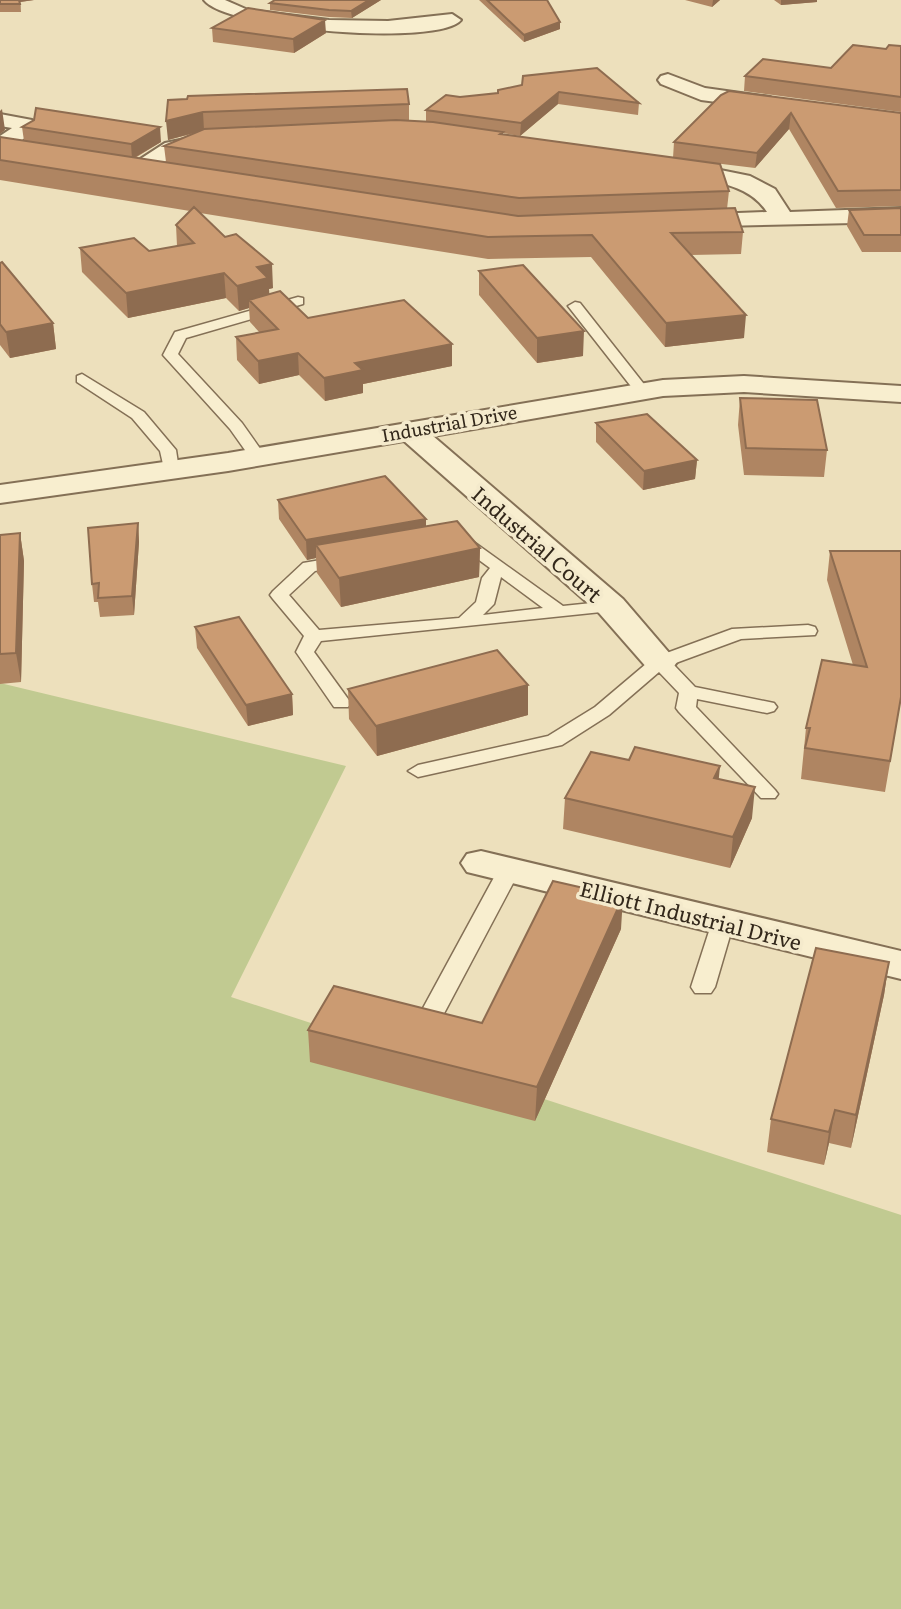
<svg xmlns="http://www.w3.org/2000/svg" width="901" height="1609" viewBox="0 0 901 1609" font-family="Literata,serif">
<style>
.green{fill:#c1ca91}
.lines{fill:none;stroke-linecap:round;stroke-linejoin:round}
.service-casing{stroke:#847056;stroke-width:3}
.minor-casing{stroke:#847056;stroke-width:4}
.service{fill:#f8eecf;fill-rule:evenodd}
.minor{fill:#f8eecf;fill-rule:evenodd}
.wall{fill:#af8562}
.shaded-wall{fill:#8e6c50}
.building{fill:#cb9b72;stroke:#8e6c50;stroke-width:2}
.labels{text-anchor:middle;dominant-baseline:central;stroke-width:7;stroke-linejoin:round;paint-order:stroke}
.far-street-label{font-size:18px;fill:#33281b;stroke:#f4eacc}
.street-label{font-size:21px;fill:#33281b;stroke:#f4eacc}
</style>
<rect width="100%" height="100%" fill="#ede0bc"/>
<!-- green -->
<path class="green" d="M0,683L346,766L231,997L901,1215V1609H0Z"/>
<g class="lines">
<!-- service casing -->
<g class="service-casing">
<path id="service" d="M298,297L303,298V304L186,338L178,354L242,423L266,457L258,462L252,460L230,429L163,355L175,332Z
M575,302L580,303L647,388V394H637L568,306Z
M82,374L144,412L176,450L179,470L177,473H165L160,451L132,418L77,382V376Z
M464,535L563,606L611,601L620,606L611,611L321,641L314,652L351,703L348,707H334L296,652L304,636L273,599L270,595L273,591L303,563L344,556L350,557L353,561L350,565L315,571L289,595L319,630L459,618L476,602L482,578L490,568L460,546L449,545L446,541L449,537ZM501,577L543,608L483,615L494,604Z
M808,625L815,627L817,631L815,635L741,639L673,664L695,687L774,703L777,707L774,711L767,713L697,699L696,707L775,790L778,794L775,798H761L679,712L676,708L679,693L659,672L609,715L562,745L418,777L408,771L418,765L548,736L595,707L653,658L732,629Z
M509,863L520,870L440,1021L436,1027H420L416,1021L498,870Z
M723,915L731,917L734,922L715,987L711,993H695L691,987L712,922L715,917Z"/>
</g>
<!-- minor casing -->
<g class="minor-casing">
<path id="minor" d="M204,0H225L248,10L329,20L388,21L452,14L461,20C439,47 227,30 204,0Z
M668,74L705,88L770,97L780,103L770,109L701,100L661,84L658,80L661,76Z
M0,114L32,120L36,129L8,151L0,153V136L12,128L0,126Z
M215,133L223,134L226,139L223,144L180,153L144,174H128L125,169L165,143Z
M671,160L750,176L775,189L790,212L901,208V222L678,227L674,222L678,217L686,215L767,212C746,179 699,181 663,172L660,167L663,162Z
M744,376L901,386V402L744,392L663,396L433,436L623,599L677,662L672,669L660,672L648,669L599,613L404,441L228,471L0,503V485L228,453L663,380Z
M481,851L901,951V979L467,872L461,863L467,854Z"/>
</g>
<!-- service -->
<use href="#service" class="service"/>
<!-- minor -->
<use href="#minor" class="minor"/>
</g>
<!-- wall -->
<path class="wall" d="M0,0H34L20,2L21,12H0Z
M381,0L352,18L329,17L270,10V3Z
M479,0H547L560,29L524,42Z
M685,0H720L712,7Z
M774,0H817V2L781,5Z
M212,28L326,33L294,53L213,42Z
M901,46V112L744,91L745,76L831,68L886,49Z
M522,85L639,103L638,115L558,104L520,136L503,133V135L729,191L727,209L743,232L741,254L691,255L744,338L665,347L591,257L488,259L200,213L273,288L269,289V294L308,318L452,366L363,384V393L325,401L299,375L259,384L237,360L236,337L260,333L250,322L249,308L239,311L226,298L128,318L82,272L80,248L149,251L177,246L176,225L190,211L0,180V137L24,141L22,127L161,142L135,158L166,162L164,146L195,133L168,140V100L409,104V121L426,122V110L460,97L498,93Z
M721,95L901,113V206L836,208L789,129L755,168L673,158L674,142Z
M901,208V252H862L847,226L849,210Z
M0,263L53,323L56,349L10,358L0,345Z
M479,271L583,356L537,363L479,295Z
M740,398L827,450L824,477L744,475L738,425Z
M596,423L697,460L695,479L643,490L596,442Z
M278,500L426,526L480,548L479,577L341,607L317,573L316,558L307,560L279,519Z
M138,523L139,542L134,615L100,617L98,602H94L92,584Z
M20,533L24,561L21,682L0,684V535Z
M830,551L901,699L885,792L801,779L806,728L853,665L827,580Z
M195,627L292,694L293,715L248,726L197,648Z
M528,685V715L377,756L349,719L348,689Z
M719,779L752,818L730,868L563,829L565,798Z
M621,929L535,1121L310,1062L308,1030L482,1023Z
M889,962L884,995L851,1148L829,1143L824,1165L767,1152L771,1119Z"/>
<!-- shaded-wall -->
<path class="shaded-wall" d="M19,0H34L20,2L21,12Z
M369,0H381L352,18L351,11Z
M713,0H720L712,7Z
M781,0H817V2L781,5Z
M325,20L326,33L294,53L293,39Z
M560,22V29L524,42V35Z
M559,92L558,104L520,136L521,123Z
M2,109L5,130L0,134V111Z
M203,112L204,130L168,140L166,121Z
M791,113L789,129L755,168L757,153Z
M160,127L161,142L132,159L131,144Z
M272,264L273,288L269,289L270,302L249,300V308L239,311L237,286L257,267Z
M224,273L226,298L128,318L126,293Z
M746,315L744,338L665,347L666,323Z
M53,323L56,349L10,358L6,332Z
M584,331L583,356L537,363V338Z
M452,344V366L363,384V393L325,401L324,378L355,363Z
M298,353L299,375L259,384L258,361Z
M697,460L695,479L643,490L644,471Z
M426,519V539L316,545V558L307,560L306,540Z
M138,523L139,542L134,615L132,596Z
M20,533L24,561L21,682L16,653Z
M480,548L479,577L341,607L339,578Z
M528,685V715L377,756L376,726Z
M292,694L293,715L248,726L246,705Z
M720,766L717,797L714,778Z
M755,787L752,818L730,868L733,837Z
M623,897L621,929L535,1121L537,1087Z
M889,962L884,995L851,1148L856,1115Z
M835,1110L829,1143L824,1165L829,1132Z"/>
<!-- building -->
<path class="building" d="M0,0H19L20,4H0Z
M275,0H369L351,11L329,10L270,3Z
M487,0H547L560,22L524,35Z
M248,8L325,20L293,39L212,28Z
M853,45L886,49L889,45L901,46V97L745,76L763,59L831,68Z
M597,68L639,103L559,92L521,123L426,110L446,95L460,97L498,93V90L522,85L523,76Z
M407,89L409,104L203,112L166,121L168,100L187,99L188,96Z
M729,91L901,113V190L838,191L791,113L757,153L674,142L721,95Z
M36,108L160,127L131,144L22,127L34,120Z
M396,120L433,122L503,132L500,134L720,164L729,191L519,198L164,146L204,129Z
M0,137L518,216L735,208L743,232L671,233L746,315L666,323L592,235L488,237L0,160Z
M194,207L225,237L236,234L272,264L257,267L268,278L237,286L224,273L126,293L80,248L134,238L149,251L194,243L176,225Z
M901,208V235H864L849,210Z
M2,262L53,323L6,332L0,324V263Z
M523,265L584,331L537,338L479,271Z
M280,291L308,318L404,300L452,344L355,363L363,370L324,378L298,353L258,361L236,337L278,329L249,300Z
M740,398L817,400L827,450L746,448Z
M647,414L697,460L644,471L596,423Z
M385,476L426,519L306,540L278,500Z
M457,521L480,548L339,578L316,545Z
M138,523L132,596L98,598L99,583L92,584L88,528Z
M20,533L16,653L0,654V535Z
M830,551H901V697L890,761L805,748L810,728H806L822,660L867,667Z
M239,617L292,694L246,705L195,627Z
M497,650L528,685L376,726L348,689Z
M635,747L720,766L714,778L755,787L733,837L565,798L591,752L629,760Z
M553,881L623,897L537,1087L308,1030L334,986L482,1023Z
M816,948L889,962L856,1115L835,1110L829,1132L771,1119Z"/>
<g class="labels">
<!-- far-street labels -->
<g class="far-street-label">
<text transform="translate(449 423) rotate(-10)">Industrial Drive</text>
</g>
<!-- street labels -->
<g class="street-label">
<text transform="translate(538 543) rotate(41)">Industrial Court</text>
<text transform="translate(691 914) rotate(14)">Elliott Industrial Drive</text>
</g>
</g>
</svg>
